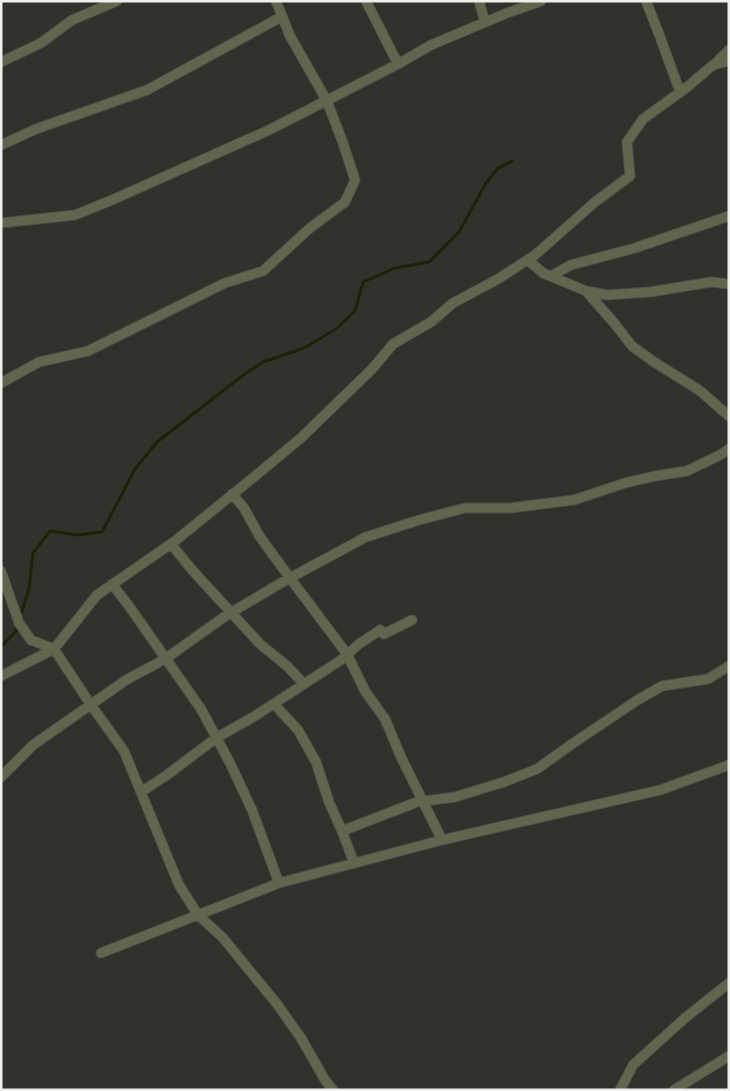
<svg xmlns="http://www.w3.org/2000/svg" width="730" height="1091" viewBox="0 0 730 1091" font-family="Mulish,sans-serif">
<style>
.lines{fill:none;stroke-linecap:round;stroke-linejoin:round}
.stream{stroke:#1e2105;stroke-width:3}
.minor-casing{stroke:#4e4f4a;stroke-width:11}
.minor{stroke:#61654e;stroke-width:9}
</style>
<rect width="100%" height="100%" fill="#30312b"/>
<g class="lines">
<!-- stream -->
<path class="stream" d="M20,618L29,589L33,553L50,531L77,535L102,532L135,469L157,442L246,373L263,362L304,348L336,329L355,311L363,282L395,268L429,262L459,232L486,183L497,169L512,161
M1,647L16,631L18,624"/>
<!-- minor casing -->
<g class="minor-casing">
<path id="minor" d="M366,1L398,64
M479,1L485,22
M646,1L659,34L680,92
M1,62L41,43L72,20L117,1
M715,64L729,50
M1,145L36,129L147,90L281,17
M1,223L75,215L112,200L269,130L398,64L431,45L507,13L541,1
M528,260L543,273L586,291L607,295L650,292L711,282L729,284
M551,276L571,265L635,248L729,216
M586,291L615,324L632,346L654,362L699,390L729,416
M1,383L39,362L88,351L225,283L263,271L310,228L345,202L355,180L343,143L327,101L290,36L276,1
M232,494L244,508L260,537L290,578L347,654L365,691L385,719L401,757L442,840
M171,544L193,571L260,644L287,666L304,684
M1,571L19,623L31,640L54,649L91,705L124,751L179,885L198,915L223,938L277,1004L301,1038L325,1080L333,1090
M112,584L129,606L201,709L230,763L252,810L279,883
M1,676L54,649L97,595L175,541L260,472L301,438L372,369L393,344L431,322L453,303L498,279L535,255L595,202L630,176L627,142L643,119L686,88L713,65L729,61
M274,704L298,730L316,762L329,802L342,831L354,863
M1,777L33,745L126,680L165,659L227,615L286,580L366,537L419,520L465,508H510L574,500L625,483L655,476L687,471L720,455L729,449
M141,792L167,775L216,738L255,716L341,660L359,644L380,630L384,634L412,620
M342,831L417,802L455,797L504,782L537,769L572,744L636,701L662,686L708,679L729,666
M101,953L279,883L442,840L660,790L729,765
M620,1090L633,1065L685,1018L729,983
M674,1090L729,1056"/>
</g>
<!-- minor -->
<use href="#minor" class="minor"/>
</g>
<!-- border -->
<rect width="730" height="1091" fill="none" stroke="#eeeeea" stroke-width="5"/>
</svg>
